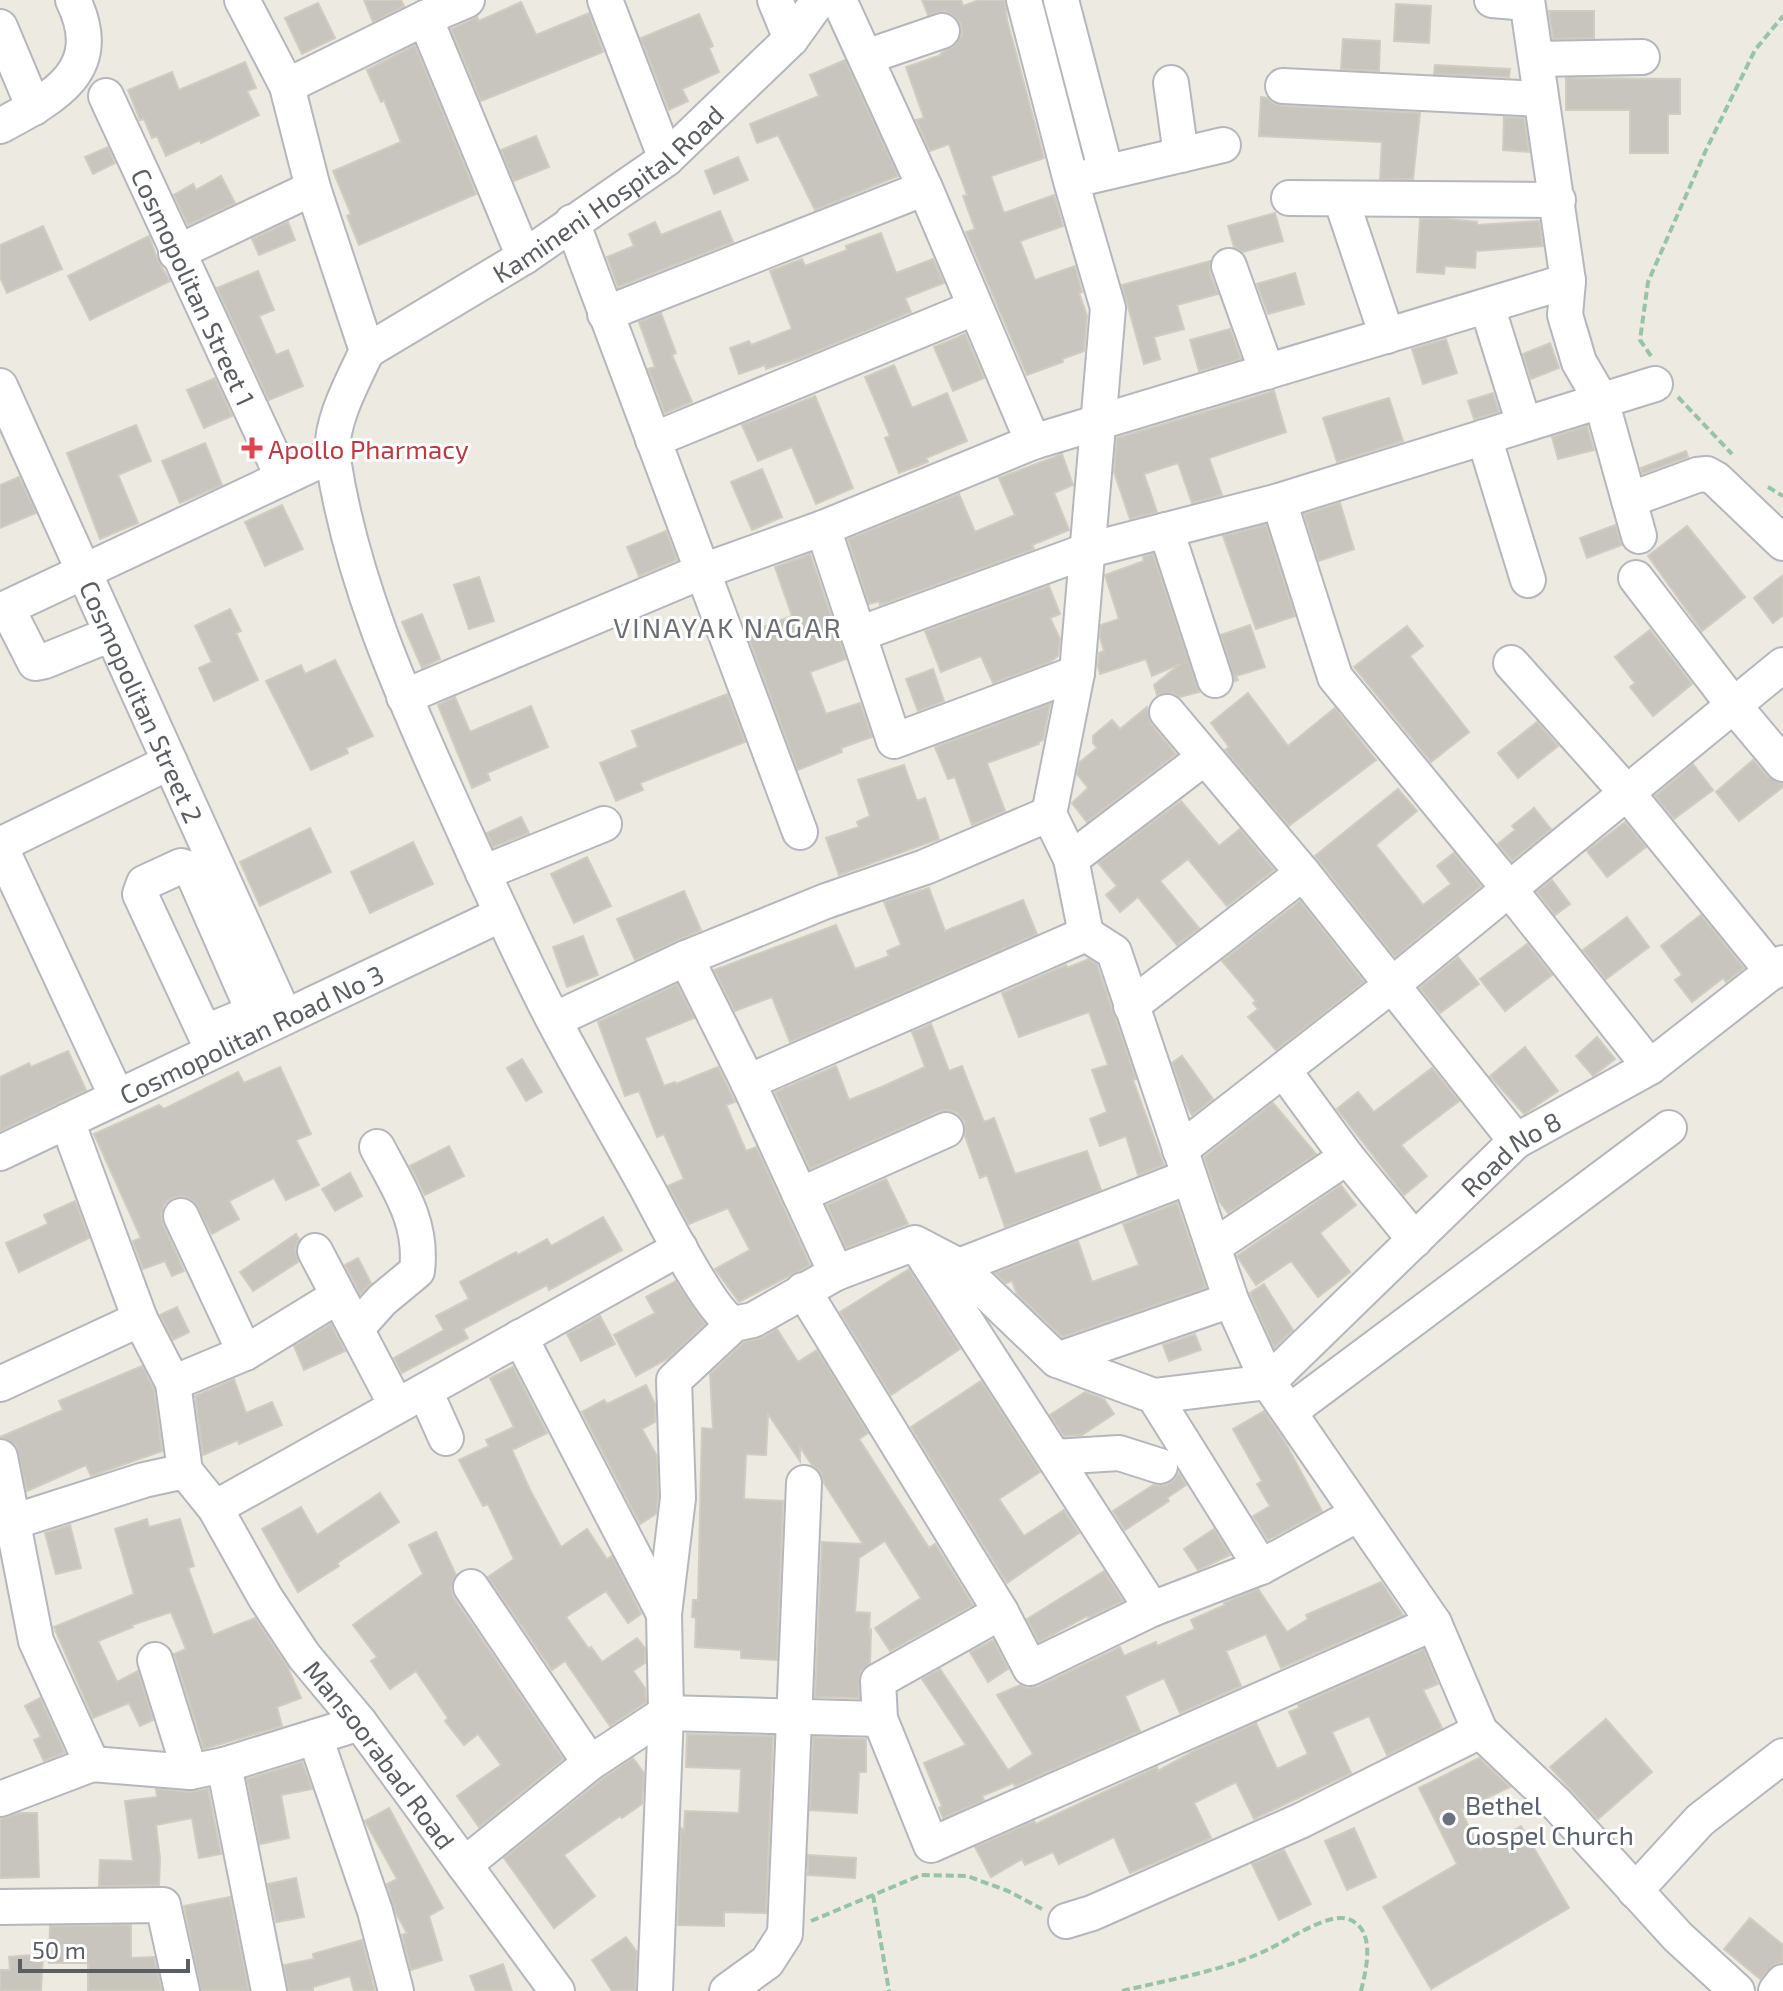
<svg xmlns="http://www.w3.org/2000/svg" width="1783" height="1991" viewBox="0 0 1783 1991" font-family="'Exo 2',sans-serif">
<style>
.building{fill:#c8c4be;stroke:#d1ccc0;stroke-width:2}
.lines{fill:none;stroke-linecap:round;stroke-linejoin:round}
.minor-casing{stroke:#b4b7bc;stroke-width:38}
.path{stroke:#97c4a5;stroke-width:4;stroke-dasharray:8 4;stroke-linecap:butt}
.minor{stroke:#fff;stroke-width:34}
.health-dot{fill:#e0444e;stroke:#fff;stroke-width:3}
.worship-dot{fill:#6b7280;stroke:#fff;stroke-width:3}
.labels{text-anchor:middle;dominant-baseline:central;stroke-width:6;stroke-linejoin:round;paint-order:stroke}
.street-label{font-size:26px;fill:#5a5d62;stroke:#fff}
.health-label{font-size:26px;fill:#be3a42;stroke:#fff;text-anchor:start}
.worship-label{font-size:26px;fill:#5b616d;stroke:#fff;text-anchor:start}
.neighbourhood-label{font-size:28px;letter-spacing:2px;fill:#6b6f74;stroke:#fff}
</style>
<rect width="100%" height="100%" fill="#eceae1"/>
<!-- building -->
<path class="building" d="M364,0H401L404,6L373,22Z
M922,0H961L963,6L979,0H1005L1007,20L1044,158L991,176L1004,213L1054,195L1063,226L1020,241L1035,280L1075,266L1082,292L1079,293L1087,316L1084,351L1062,359L1063,362L1027,375L966,232L975,229L963,196L967,195L949,144L930,151L916,120L924,118L906,67L941,55V53L956,45L962,34L961,24L954,16L945,11L928,15Z
M521,2L536,35L589,13L603,52L481,101L451,29L477,17L479,21Z
M318,3L335,38L302,54L285,18Z
M1396,4L1431,6L1429,43L1394,41Z
M1549,11H1594V38L1553,39Z
M699,14L713,46L709,48L719,72L682,89L688,101L669,110L641,38Z
M1343,39L1380,41L1379,71L1341,69Z
M415,45L476,194L359,245L347,216L351,214L333,171L401,142L384,100L381,102L367,70Z
M845,60L898,176L815,210L778,135L757,143L750,124L819,96L810,75Z
M245,62L256,88L247,91L259,115L201,143L200,140L166,156L157,136L152,138L144,119L140,120L128,90L172,72L179,90Z
M1435,65L1510,69L1509,77L1434,74Z
M1566,78L1680,79V114H1668V153H1630V110H1566Z
M1261,97L1267,98L1273,103L1282,106L1420,113L1413,179H1380L1382,142L1259,136Z
M1504,117L1524,118L1529,152L1503,150Z
M536,136L549,167L514,181L501,150Z
M108,147L115,163L93,174L85,157Z
M738,157L748,180L714,194L705,171Z
M221,176L235,203L188,225L174,195L193,184L196,190Z
M720,211L733,242L618,287L607,257L634,246L629,234L655,222L661,235Z
M1275,213L1283,241L1243,252L1234,247L1228,226Z
M1420,219H1447L1477,222V225L1539,221L1543,246L1476,251L1475,268L1445,266L1444,274L1417,272Z
M288,222L295,240L259,255L252,239Z
M43,226L62,269L7,293L0,277V245Z
M881,233L896,273L933,259L944,283L905,298L911,312L802,357L766,369L765,365L739,374L730,348L749,341L751,345L792,329L770,271L802,259L805,266L847,250L846,246Z
M149,236L158,261L170,281L90,320L68,276Z
M1210,261V273L1218,294L1177,305L1184,329L1154,337L1160,359L1144,364L1122,285Z
M258,271L274,310L259,316L276,355L288,350L303,386L269,400L217,288Z
M1295,273L1304,304L1268,314L1257,284Z
M661,313L676,353L672,355L692,402L665,413L648,369L655,367L639,322Z
M1230,329L1241,359L1199,371L1190,340Z
M965,334L984,378L953,391L934,347Z
M1446,339L1457,373L1423,384L1412,349Z
M1550,343L1559,368L1531,379L1523,354Z
M894,365L912,408L947,393L967,441L926,458L928,462L899,473L885,438L890,436L865,377Z
M215,378L232,416L204,428L187,390Z
M1274,391L1286,432L1209,458L1222,495L1192,503L1178,463L1144,474L1157,512L1130,519L1114,472L1117,438Z
M1493,393L1499,412L1474,419L1468,401Z
M815,396L853,488L816,504L792,447L758,461L742,425Z
M1389,398L1403,441L1337,462L1323,418Z
M136,425L151,461L118,475L138,523L100,539L67,453Z
M1587,426L1594,450L1558,459L1552,437Z
M205,443L222,485L180,503L162,461Z
M1686,451L1688,457L1642,474L1641,468Z
M1062,454L1073,485L1054,493L1069,530L1032,545L1034,549L880,605L879,601L869,604L848,539L959,494L975,532L1015,515L999,478Z
M762,469L782,517L752,530L731,482Z
M19,477L36,513L0,528V485Z
M1340,503L1354,549L1319,561L1304,514Z
M282,505L303,549L265,566L245,522Z
M1266,525L1295,616L1256,629L1223,536Z
M1615,525L1622,545L1587,558L1580,538Z
M1687,526L1745,597L1702,631L1648,556Z
M666,531L677,560L639,576L627,547Z
M810,554L846,659L810,672L826,714L860,703L872,737L841,748L842,752L798,770L747,633L792,616L775,567Z
M1153,554L1199,692L1180,697L1173,693L1157,695L1154,685L1180,664L1152,676L1146,659L1100,674L1098,666L1099,653L1104,651L1100,637L1101,625L1119,619L1105,575L1144,561L1143,557Z
M1783,575V615L1773,623L1754,598Z
M479,577L494,621L469,629L454,585Z
M1049,586L1060,614L1050,618L1060,639L1058,656L1050,662L993,683L981,656L941,672L925,631Z
M230,609L241,631L236,633L258,680L214,701L199,668L212,662L195,626Z
M422,614L440,659L422,668L402,622Z
M1250,625L1265,667L1236,676L1238,680L1235,681L1221,635Z
M1407,626L1423,646L1410,656L1469,732L1431,762L1354,667Z
M1650,630L1692,684L1653,716L1630,687L1635,683L1615,657Z
M335,660L373,736L346,748L348,753L311,770L266,681L301,665L305,674Z
M933,669L944,701L918,711L906,679Z
M1248,693L1288,746L1335,708L1376,760L1289,826L1225,750L1229,747L1211,723Z
M727,694L745,742L640,783L643,790L616,801L600,763L638,747L632,731Z
M455,697L470,732L531,706L548,747L487,773L490,780L472,788L438,705Z
M1050,704L1043,740L1038,742L1039,744L987,763L1005,811L972,825L955,777L948,779L935,747Z
M1147,707L1151,724L1176,754L1087,822L1072,803L1088,788L1077,774L1080,762L1097,748L1093,743V736L1112,720L1120,729Z
M1537,722L1558,746L1518,778L1498,753Z
M1753,760L1768,777L1783,784V787L1739,821L1716,792Z
M1693,764L1713,790L1674,819L1655,796Z
M904,765L917,801L925,798L939,839L839,875L826,838L859,827L857,822L870,816L858,780Z
M1398,789L1417,811L1376,845L1423,905L1451,884L1437,866L1454,853L1481,886L1395,957L1315,856Z
M1181,801L1219,846L1240,829L1274,870L1227,906L1188,859L1160,881L1199,928L1177,945L1138,897L1120,912L1106,895L1117,886L1098,863Z
M1534,808L1551,829L1512,861L1498,844L1515,830L1512,826Z
M521,817L529,833L493,847L487,833Z
M1625,822L1646,847L1607,877L1587,851Z
M310,828L331,872L260,906L240,862Z
M413,842L433,884L370,913L351,872Z
M587,857L611,906L574,923L551,874Z
M1552,880L1570,904L1555,915L1537,892Z
M929,888L945,931L1023,900L1037,934L790,1042L772,997L735,1011L714,970L836,925L855,969L889,956L887,951L901,945L884,902Z
M684,891L701,930L635,960L617,919Z
M1300,901L1364,982L1276,1050L1248,1017L1258,1009L1253,1003L1256,1001L1222,961Z
M1701,915L1744,968L1726,982L1723,978L1692,1002L1675,980L1682,975L1661,946Z
M1627,917L1649,947L1606,979L1583,950Z
M583,936L598,975L567,987L553,947Z
M1527,944L1552,975L1505,1011L1480,979Z
M1458,957L1479,984L1440,1013L1420,988Z
M1089,959L1097,965L1136,1079L1133,1080L1164,1165L1138,1175L1126,1136L1100,1146L1090,1119L1107,1112L1092,1070L1108,1065L1089,1012L1019,1037L1002,993L1066,965L1067,968Z
M677,984L694,1018L645,1038L664,1086L675,1082L676,1084L718,1067L735,1102L726,1105L746,1151L756,1147L810,1265L739,1302L715,1269L750,1250L728,1208L689,1224L668,1186L684,1179L664,1134L657,1137L639,1091L625,1096L598,1022Z
M931,1024L949,1071L962,1066L984,1122L994,1118L1015,1174L1087,1151L1101,1190L1005,1227L987,1175L980,1178L965,1136L964,1121L957,1113L947,1110L938,1112L810,1169L775,1092L836,1066L849,1100L884,1086L925,1067L912,1032Z
M1597,1037L1615,1059L1593,1076L1576,1056Z
M1525,1047L1558,1091L1524,1114L1490,1076Z
M68,1051L86,1090L0,1131V1077L29,1063L31,1067Z
M1182,1056L1213,1099L1192,1115L1188,1108L1172,1063Z
M522,1059L542,1092L526,1101L507,1068Z
M280,1067L311,1134L296,1140L319,1185L286,1200L274,1178L229,1201L239,1219L212,1234L193,1200L182,1196L172,1198L164,1205L161,1215L163,1224L184,1271L172,1276L165,1261L143,1269L133,1241L141,1238L94,1134L159,1105L164,1109L238,1072L244,1083Z
M1432,1068L1459,1101L1401,1145L1427,1176L1404,1195L1337,1109L1358,1092L1374,1112Z
M1273,1103L1316,1154L1228,1213L1219,1201L1204,1157Z
M449,1146L464,1176L425,1195L410,1166Z
M350,1173L362,1196L335,1211L322,1189Z
M886,1179L908,1224L846,1248L827,1205Z
M1341,1185L1356,1205L1320,1233L1350,1272L1318,1297L1291,1261L1256,1285L1237,1256Z
M75,1201L89,1238L19,1272L6,1243L48,1224L44,1215Z
M1177,1203L1206,1288L1062,1337L1017,1294L1012,1281L1006,1283L995,1273L1078,1241L1092,1282L1139,1265L1123,1224Z
M603,1217L622,1250L549,1290L547,1285L463,1329L468,1338L402,1373L394,1358L444,1330L436,1316L469,1299L460,1282L516,1252L518,1255L547,1239L551,1246Z
M296,1234L299,1239L295,1249L298,1262L253,1291L240,1272Z
M358,1258L371,1283L360,1294L345,1265Z
M909,1269L960,1349L891,1395L840,1312Z
M676,1281L705,1324L669,1358L636,1376L614,1335L655,1313L646,1297Z
M1264,1284L1293,1330L1274,1348L1250,1293Z
M177,1307L189,1332L173,1340L160,1315Z
M600,1316L615,1344L581,1361L567,1334Z
M331,1324L345,1351L304,1370L294,1346Z
M777,1329L798,1362L817,1350L868,1433L859,1439L929,1548L935,1544L973,1605L890,1651L875,1628L921,1598L885,1541L859,1558L855,1612L870,1613L869,1632L871,1630L870,1663L860,1672L859,1698L815,1697L822,1542L863,1544L824,1483L821,1473L812,1465L800,1447V1461L768,1414L766,1455L746,1454L744,1499L783,1501L777,1660L741,1658V1650L695,1647L696,1618L692,1617L693,1600H698L702,1428L713,1429L710,1374L744,1342L762,1338Z
M1195,1334L1201,1350L1169,1361L1163,1345Z
M142,1366L154,1389L162,1451L91,1476L86,1465L27,1491L16,1445L0,1437L63,1410L59,1401Z
M513,1367L547,1433L512,1450L530,1490L561,1547L587,1529L607,1559L612,1556L641,1614L628,1623L606,1591L566,1617L589,1649L591,1647L602,1662L637,1638L645,1648V1663L633,1671L645,1688L646,1702L610,1726L565,1661L552,1670L488,1577L514,1559L488,1504L483,1506L459,1460L489,1446L486,1440L514,1427L490,1378Z
M234,1379L246,1413L272,1402L282,1425L239,1444L238,1440L203,1455L195,1396Z
M981,1381L1040,1472L999,1499L1024,1536L1064,1510L1079,1533L1007,1583L911,1427Z
M646,1385L655,1404V1422L642,1429L657,1456L658,1497L656,1514L640,1524L582,1412L604,1400L607,1404Z
M1085,1392L1104,1399L1114,1414L1082,1435L1064,1436L1050,1415Z
M1264,1411L1286,1444L1322,1511L1268,1540L1253,1516L1270,1506L1257,1484L1262,1481L1233,1429Z
M1179,1473L1186,1485L1167,1498L1169,1501L1125,1530L1113,1511L1153,1485L1164,1486L1173,1481Z
M380,1493L399,1522L337,1563L339,1566L298,1592L262,1529L301,1507L317,1535Z
M147,1519L149,1527L180,1519L194,1566L188,1568L213,1635L255,1618L288,1668L301,1698L277,1707L282,1726L204,1749L174,1654L186,1649L171,1612L132,1625L133,1627L98,1641L117,1682L138,1671L153,1720L140,1726L129,1703L93,1718L54,1627L134,1594L115,1529Z
M70,1525L81,1568L56,1574L45,1533Z
M1214,1529L1230,1555L1198,1570L1184,1549Z
M436,1532L456,1575L451,1588L454,1598L563,1759L479,1827L457,1796L501,1765L478,1734L464,1745L445,1721L448,1718L416,1671L390,1689L371,1661L377,1657L353,1625L423,1574L409,1545Z
M1104,1571L1123,1601L1088,1618L1087,1616L1039,1642L1027,1619Z
M1381,1582L1403,1615L1281,1668L1266,1634L1226,1651L1241,1686L1180,1713L1164,1678L1125,1696L1140,1731L1015,1786L1013,1783L982,1796L984,1800L943,1818L939,1808L942,1806L924,1763L966,1745L922,1679L940,1669L1008,1770L1033,1754L997,1695L1020,1685L1029,1688L1039,1686L1120,1647L1124,1656L1156,1642L1157,1646L1195,1629L1191,1620L1225,1605L1224,1603L1258,1589L1287,1632L1308,1619L1306,1615Z
M993,1640L1008,1669L988,1682L970,1652Z
M1424,1649L1438,1684L1423,1690L1442,1728L1387,1755L1369,1716L1332,1732L1351,1773L1254,1819L1236,1782L1194,1803L1211,1838L1164,1859L1130,1873L1114,1837L1059,1864L1053,1852L1025,1865L1022,1859L991,1877L975,1847L1034,1821L1036,1824L1157,1767L1158,1771L1196,1750L1256,1723L1277,1769L1308,1754L1289,1712L1299,1708L1298,1705Z
M40,1698L65,1753L44,1761L34,1740L41,1737L25,1706Z
M1606,1719L1652,1772L1598,1819L1550,1767Z
M687,1734L773,1736L766,1913L724,1912V1926L678,1925L681,1828L684,1831L685,1811L739,1813L741,1769L686,1767Z
M813,1737L866,1739V1772H859L857,1813L810,1810Z
M633,1758L644,1773L642,1804L622,1818L620,1816L564,1855L595,1896L554,1928L504,1858L602,1779Z
M1479,1758L1510,1787L1461,1810L1480,1850L1521,1826L1569,1908L1431,1989L1383,1907L1457,1864L1419,1788Z
M302,1762L312,1789L281,1795L289,1838L260,1844L247,1779Z
M156,1789L189,1792L208,1789L221,1854L199,1858L192,1818L156,1825L160,1858L159,1885L99,1886L100,1860L133,1861L125,1801L157,1797Z
M389,1808L443,1908L429,1916L442,1960L411,1970L402,1935L407,1933L396,1913L387,1884L397,1879L365,1821Z
M19,1813H37L39,1877L0,1878V1819Z
M1354,1828L1376,1877L1347,1890L1325,1841Z
M1284,1850L1311,1904L1279,1920L1252,1864Z
M808,1855L856,1858L855,1878L808,1875Z
M296,1878L304,1917L276,1922L268,1884Z
M230,1897L249,1991H201L184,1906Z
M1750,1918L1783,1945V1962L1775,1964L1760,1979L1724,1949Z
M131,1925V1958L154,1957L162,1991H88V1963H49L50,1926Z
M626,1937L637,1952L635,1991H612L592,1960Z
M362,1940L375,1991H354L350,1976L313,1987V1991H288L284,1965L314,1959L313,1954Z
M43,1954L41,1991H0V1970H10L9,1957Z
M503,1964L512,1991H476L470,1976Z"/>
<g class="lines">
<!-- minor casing -->
<g class="minor-casing">
<g id="minor">
<path d="M242,0L287,86L313,188L367,351C353,381 328,425 333,459C351,577 399,687 448,795C482,870 515,946 553,1019C583,1076 616,1132 647,1188C662,1216 711,1313 734,1324"/>
<path d="M605,0L666,159"/>
<path d="M775,0L791,39"/>
<path d="M839,0L925,188L1033,442"/>
<path d="M1024,0L1071,181L1108,308L1077,673L1049,814L1071,859L1086,934L1114,952L1231,1300L1268,1382L1434,1623L1480,1731L1555,1802L1678,1937L1737,1991"/>
<path d="M1061,0L1106,172"/>
<path d="M1492,0L1527,3"/>
<path d="M1527,0L1568,281L1565,315L1579,362L1601,400L1639,536"/>
<path d="M425,18L524,257"/>
<path d="M0,27L34,108"/>
<path d="M866,57L942,31"/>
<path d="M1537,59L1642,57"/>
<path d="M1171,83L1181,155"/>
<path d="M287,86L425,18L467,0"/>
<path d="M1283,86L1540,99"/>
<path id="s1" d="M106,96L283,478"/>
<path d="M0,126C55,97 107,70 73,0"/>
<path d="M1087,177L1223,145"/>
<path d="M1289,198L1558,200"/>
<path d="M1341,199L1387,336"/>
<path d="M572,222L800,832"/>
<path d="M176,253L313,188"/>
<path d="M1229,266L1267,372"/>
<path d="M1487,306L1524,424"/>
<path d="M605,314L925,188"/>
<path id="s2" d="M367,351L524,257L666,159L791,39L819,0"/>
<path id="s3" d="M0,386L285,1017"/>
<path d="M1484,437L1528,580"/>
<path d="M653,440L974,308"/>
<path d="M1629,500L1697,475L1707,474L1716,479L1783,543"/>
<path d="M1279,501L1335,677L1510,890L1650,1067"/>
<path d="M823,528L894,741L1077,673"/>
<path d="M1166,530L1215,680"/>
<path d="M1636,578L1735,707L1783,764"/>
<path d="M7,608L35,663L45,661L111,634"/>
<path d="M0,611L332,455"/>
<path d="M859,634L1089,550L1279,501L1655,384"/>
<path d="M1511,663L1628,794L1773,972"/>
<path d="M404,697L703,571L823,528L1033,442L1568,281"/>
<path d="M1167,712L1303,873L1516,1141"/>
<path d="M0,845L170,762"/>
<path d="M0,846L117,1097"/>
<path d="M1071,859L1204,758"/>
<path d="M483,873L604,824"/>
<path d="M686,958L748,1082L836,1273"/>
<path d="M1131,1006L1303,873"/>
<path d="M554,1020L686,958L826,901L925,867L1049,814"/>
<path d="M213,1051L140,894L144,883L181,866L191,869L251,1006L247,1015L213,1029"/>
<path d="M748,1082L1086,934"/>
<path d="M67,1121L140,1319L173,1383L185,1471"/>
<path d="M1180,1150L1393,984L1783,665"/>
<path id="s4" d="M0,1153L502,914"/>
<path d="M1347,1157L1415,1240"/>
<path d="M800,1195L946,1130"/>
<path d="M181,1216L245,1353"/>
<path d="M918,1247L1152,1609"/>
<path d="M1213,1247L1347,1157L1284,1071"/>
<path d="M315,1251L396,1405"/>
<path d="M959,1266L1188,1177"/>
<path d="M803,1290L1001,1612L1030,1668L1152,1609L1261,1567L1358,1514"/>
<path d="M356,1329L382,1300L417,1271C423,1222 399,1189 377,1147"/>
<path d="M520,1337L664,1614"/>
<path d="M1057,1360L1231,1300"/>
<path id="s5" d="M1268,1382L1516,1141L1650,1067L1783,963"/>
<path d="M173,1383L245,1353L338,1296"/>
<path d="M0,1384L140,1319"/>
<path d="M425,1391L446,1438"/>
<path d="M1154,1396L1261,1567"/>
<path d="M1289,1412L1669,1128"/>
<path d="M0,1457L36,1641L92,1764"/>
<path d="M1054,1457L1119,1453L1160,1466"/>
<path d="M215,1508L680,1248"/>
<path id="s6" d="M0,1526L144,1480L185,1471L215,1508L265,1597L304,1656L360,1723L557,1991"/>
<path d="M471,1587L590,1763"/>
<path d="M1001,1612L878,1681L880,1719L931,1845L1434,1623"/>
<path d="M155,1660L190,1772"/>
<path d="M315,1737L375,1911L396,1991"/>
<path d="M224,1765L269,1991"/>
<path d="M0,1799L92,1764L190,1772L224,1765L360,1723"/>
<path d="M464,1865L590,1763L666,1713L880,1719"/>
<path d="M1635,1891L1700,1820L1783,1756"/>
<path d="M0,1907L163,1905L182,1991"/>
<path d="M1066,1921L1092,1913L1300,1821L1480,1731"/>
<path d="M655,1991L666,1713L664,1614L678,1498L674,1380L734,1324L753,1320L836,1273L915,1243L959,1266L1057,1360L1154,1396L1268,1382"/>
<path d="M727,1991L767,1962L785,1934L804,1483"/>
<path d="M1776,1991L1783,1982"/>
</g>
</g>
<!-- path -->
<path class="path" d="M1651,356L1640,340L1648,282L1706,150L1755,50L1783,16
M1678,397L1732,454
M1768,487L1783,496
M873,1895L889,1991
M811,1921L921,1875L967,1876L1008,1891L1042,1909
M1122,1991C1171,1979 1224,1971 1269,1949C1288,1940 1329,1912 1348,1919C1377,1929 1366,1970 1361,1991"/>
<!-- minor -->
<use href="#minor" class="minor"/>
</g>
<!-- markers -->
<path class="health-dot" d="M248 436h8v8h8v8h-8v8h-8v-8h-8v-8h8z"/>
<circle class="worship-dot" cx="1449" cy="1819" r="8"/>
<g class="labels">
<!-- street labels -->
<g class="street-label">
<text stroke="none"><textPath href="#s2" startOffset="288">Kamineni Hospital Road</textPath></text>
<text stroke="none"><textPath href="#s1" startOffset="210">Cosmopolitan Street 1</textPath></text>
<text stroke="none"><textPath href="#s3" startOffset="346">Cosmopolitan Street 2</textPath></text>
<text stroke="none"><textPath href="#s4" startOffset="278">Cosmopolitan Road No 3</textPath></text>
<text stroke="none"><textPath href="#s5" startOffset="334">Road No 8</textPath></text>
<text stroke="none"><textPath href="#s6" startOffset="538">Mansoorabad Road</textPath></text>
</g>
<!-- health labels -->
<g class="health-label">
<text x="268" y="448">Apollo Pharmacy</text>
</g>
<!-- worship labels -->
<g class="worship-label">
<text x="1465" y="1804">Bethel<tspan x="1465" dy="30">Gospel Church</tspan></text>
</g>
<!-- neighbourhood labels -->
<g class="neighbourhood-label">
<text x="728" y="627">VINAYAK NAGAR</text>
</g>
</g>
<!-- scale -->
<path d="M20 1959v12h168v-12" fill="none" stroke="#5a5d62" stroke-width="4"/>
<text x="32" y="1959" font-size="24" fill="#5a5d62" stroke="#ffffff" stroke-width="6" paint-order="stroke">50 m</text>
</svg>
